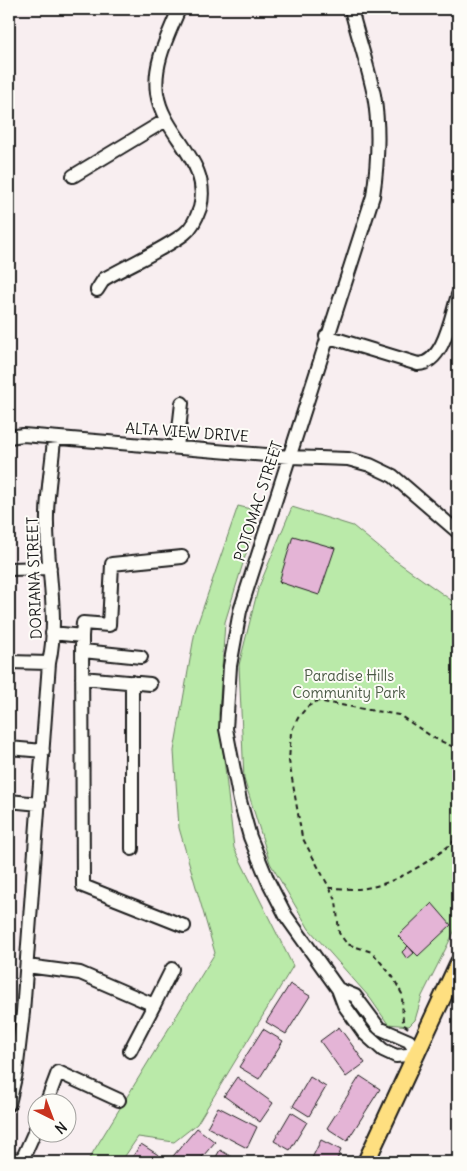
<svg xmlns="http://www.w3.org/2000/svg" width="467" height="1171" viewBox="0 0 467 1171" font-family="Delius,sans-serif">
<style>
.green{fill:#baeaa9;stroke:#6b8362}
.building{fill:#e4b4d6;stroke:#1c1c1c}
.lines{fill:none;stroke-linecap:round;stroke-linejoin:round}
.minor-casing{stroke:#1c1c1c;stroke-width:16}
.major-casing{stroke:#1c1c1c;stroke-width:20}
.path{stroke:#1c1c1c;stroke-width:2;stroke-dasharray:5 4;stroke-linecap:butt}
.minor{stroke:#fdfcf7;stroke-width:12}
.major{stroke:#fedf80;stroke-width:16}
.labels{text-anchor:middle;dominant-baseline:central;stroke-width:4;stroke-linejoin:round;paint-order:stroke}
.street-label{font-size:15px;fill:#1c1c1c;stroke:#fdfcf7}
.park-label{font-size:15px;fill:#4b5a46;stroke:#fdfcf7}
</style>
<rect width="100%" height="100%" fill="#f8eef0"/>
<filter id="ink" filterUnits="userSpaceOnUse"><feTurbulence type="fractalNoise" baseFrequency=".02" numOctaves="2"/><feDisplacementMap in="SourceGraphic" scale="10" xChannelSelector="R" yChannelSelector="G"/><feConvolveMatrix kernelMatrix="1 2 1 2 8 2 1 2 1" color-interpolation-filters="sRGB"/></filter>
<g filter="url(#ink)">
<!-- green -->
<path class="green" d="M238,506L259,511L225,622L219,714L234,848L293,966L197,1124L174,1142L138,1137L121,1162H87L215,953L179,828L174,751L195,631Z
M292,507L353,526L392,558L458,605V924L422,996L415,1020L409,1026L388,1024L370,998L309,929L270,863L244,779L239,665L258,589Z"/>
<!-- building -->
<path class="building" d="M293,536L335,548L319,595L279,582Z
M432,903L451,925L418,956L398,936Z
M408,946L414,953L407,959L402,952Z
M290,984L310,996L286,1034L266,1022Z
M339,1027L365,1063L346,1077L320,1041Z
M263,1029L283,1041L259,1079L239,1067Z
M360,1076L380,1089L347,1141L327,1128Z
M237,1077L273,1103L260,1122L224,1096Z
M310,1077L326,1087L309,1116L293,1106Z
M218,1107L257,1127L247,1148L207,1127Z
M291,1112L307,1122L290,1150L274,1141Z
M197,1128L215,1142L198,1162H168Z
M321,1140L341,1150L336,1162H310Z
M141,1144L160,1156L156,1162H129Z
M220,1150L240,1162H213Z"/>
<g class="lines">
<!-- minor casing -->
<g class="minor-casing">
<path id="minor" d="M351,9C358,37 368,66 374,95C380,129 378,162 373,196L240,611L230,666L226,729L240,801L250,837L268,881L286,916L338,989L344,1005L364,1033L383,1050L396,1056L418,1054
M73,176L166,120
M97,290L104,279C130,264 161,251 184,234C192,228 197,217 200,208C212,161 163,136 157,93C153,63 168,36 179,9
M326,336L418,364C444,363 451,316 458,295
M9,437L23,435L290,457L348,459L370,465L393,476L458,532
M177,447L182,403
M9,569L50,568
M52,633L82,636L83,623L109,625L112,564L182,557
M82,636L83,886L184,926
M83,651L141,657
M9,662L49,663
M82,678L150,684
M132,682V849
M9,748L43,751
M9,801L39,804
M27,966L80,973L154,1005L130,1051
M338,989L355,996L379,1028L409,1041L418,1054
M154,1005L172,969
M9,1104L16,1073L23,1012L49,663C59,617 47,570 47,524C46,496 52,467 54,439
M46,1104L58,1072L119,1100
M9,1159L22,1160L38,1124"/>
</g>
<!-- major casing -->
<g class="major-casing">
<path id="major" d="M366,1162L458,964"/>
</g>
<!-- path -->
<path class="path" d="M329,888C338,888 347,889 356,889C391,888 433,860 458,838
M408,1028L403,1024L402,994L393,977L372,952L347,944L339,933L336,900L302,837L289,761L291,732L298,718L307,707L317,701L399,715L434,738L458,749"/>
<!-- minor -->
<use href="#minor" class="minor"/>
<!-- major -->
<use href="#major" class="major"/>
</g>
</g>
<g class="labels">
<!-- street labels -->
<g class="street-label">
<text transform="translate(187 432) rotate(4)">ALTA VIEW DRIVE</text>
<text transform="translate(258 501) rotate(-72)">POTOMAC STREET</text>
<text transform="translate(34 578) rotate(-92)">DORIANA STREET</text>
</g>
<!-- park labels -->
<g class="park-label">
<text x="349" y="675">Paradise Hills<tspan x="349" dy="17">Community Park</tspan></text>
</g>
</g>
<!-- margin -->
<rect width="467" height="1171" fill="none" stroke="#fdfcf7" stroke-width="30"/>
<rect x="15" y="15" width="437" height="1141" fill="none" stroke="#1c1c1c" stroke-width="2" filter="url(#ink)"/>
<!-- north arrow -->
<g transform="translate(52 1118) rotate(138)"><circle r="24" fill="#fdfcf7" stroke="#a3a29f"/>
<path d="M0-4L9 19L0 12L-9 19Z" fill="#c8321e"/>
<text y="-8" font-size="14" font-weight="bold" text-anchor="middle" fill="#1c1c1c">N</text>
</g>
</svg>
